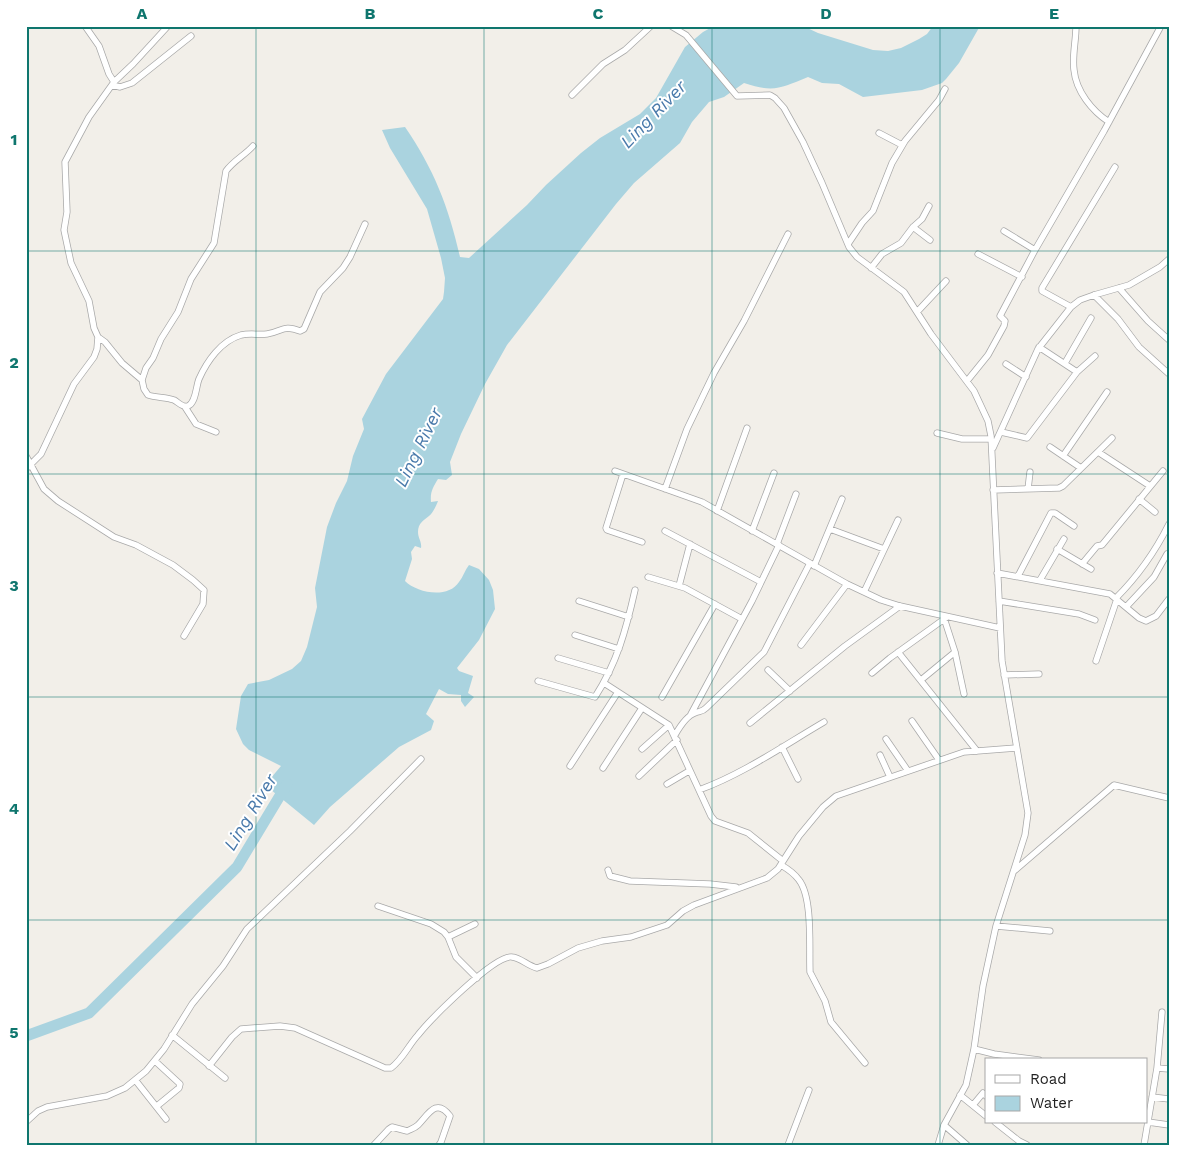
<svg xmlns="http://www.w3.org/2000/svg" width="1195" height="1171" viewBox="0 0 1195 1171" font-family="'Work Sans',sans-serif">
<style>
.water{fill:#aad3df}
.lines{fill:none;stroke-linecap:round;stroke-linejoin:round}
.river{stroke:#aad3df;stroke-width:11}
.minor-casing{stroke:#a9a9a9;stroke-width:7}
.minor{stroke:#fff;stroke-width:5.5}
.grid{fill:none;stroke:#0f766e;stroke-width:1;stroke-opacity:0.55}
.labels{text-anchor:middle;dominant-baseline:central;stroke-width:4;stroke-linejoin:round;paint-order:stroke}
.water-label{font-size:18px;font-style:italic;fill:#4a7aab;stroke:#fff}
.neatline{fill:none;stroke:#0f766e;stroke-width:2}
.grid-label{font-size:16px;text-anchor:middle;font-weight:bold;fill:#0f766e}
</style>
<rect width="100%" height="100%" fill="#f2efe9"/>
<!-- water -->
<path class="water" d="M714,26H803L818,33L873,50L888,51L901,48L919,39L927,34L933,26H980L959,63L946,79L942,83L922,90L863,97L839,84L822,83L808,77C781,88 774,93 744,83L724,97L709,102L692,122L680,143L634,183L616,204L507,345L485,384L461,434L450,462L452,475L446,480L438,479C433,487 430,492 431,502L438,501C436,506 433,513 429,516C424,520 418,523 418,532C418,538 422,542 421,548L415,546L411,552L412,559L405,581C417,593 448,599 459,582C463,577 465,570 469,565L479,569L489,580L493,590L495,609L479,640L457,668L459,671L473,676L468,693L474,697L465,707L461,701V695L448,694L439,689L426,714L434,721L431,730L399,747L330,807L314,825L265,785L281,766L249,750L243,744L236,729L241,696L248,684L269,680L292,669L301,661L307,647L317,607L315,588L327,527L336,503L347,481L353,456L364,429L362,419L386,374L443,299L444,292L445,278L441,258L427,209L390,148L382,130L405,127C434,169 449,208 460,257L469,258L527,205L546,185L581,153L600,138L640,114L656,98L685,47L703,32Z"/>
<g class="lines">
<!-- river -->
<path class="river" d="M26,1036L89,1013L237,867L287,784"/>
<!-- minor casing -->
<g class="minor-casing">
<path id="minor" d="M85,26L99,46L109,74L114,82
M671,26L686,35L737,96L770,95L775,98L784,108L803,142L822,183L849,247L857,257L904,292L931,334L974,391L988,421L991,436L1002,661L1028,813L1025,835L996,926L983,986L974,1049L966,1085L944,1125L938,1145
M1076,26C1076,41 1072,56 1074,70C1076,91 1092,111 1109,122
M112,85L120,87L132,83L191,36
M572,95L603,64L625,50L651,26
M879,133L902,145
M253,146C245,155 233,161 226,171L214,243L191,279L178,312L161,339L153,358L146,368L142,380L144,389L148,395C157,398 166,397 174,400C178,402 183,408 188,406C196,403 196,386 199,379C207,361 221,341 241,335C250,333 258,335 267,334C282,332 283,324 300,331L304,329L320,292L343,268L350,257L365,224
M913,227L930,240
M1004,231L1035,250
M848,244L862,223L873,211L892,163L905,141L939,100L945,89
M978,254L1022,277
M871,268L882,254L901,243L913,227L922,219L929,206
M1119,288L1148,321L1169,340
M1094,295L1118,319L1139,347L1169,374
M1071,307L1042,291V288L1115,167
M917,312L946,281
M98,337L105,342L122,363L142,380
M1039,347L1077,372
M1065,363L1091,318
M1006,364L1026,377
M967,381L988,355L1004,326L1005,321L1000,316L1035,250L1104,131L1161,26
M185,407L196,424L216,432
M1001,432L1027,438L1077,372L1095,356
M937,433L962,439H991
M1050,447L1081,468
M993,448L1038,349L1071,307L1080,300L1094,295L1129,285L1160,267L1169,259
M1098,452L1150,486
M26,456L44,489L58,501L114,537L136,545L173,565L193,580L204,590L203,604L184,636
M1063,456L1107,392
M26,469L41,454L74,384L94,357L97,349L98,337L94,328L89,301L71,263L64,230L67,212L65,162L89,117L114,82L133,64L168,26
M615,471L702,502L847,584L881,600L900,606L1000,628
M623,474L606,528L607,530L642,542
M665,489L687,429L714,373L744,321L788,234
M1028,489L1030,472
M993,490L1059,488L1063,486L1112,438
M1139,499L1155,512
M717,511L747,428
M830,529L884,549
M665,531L761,582
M752,531L774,473
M777,544L796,494
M1057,549L1091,569
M1082,564L1097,546L1102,545L1163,471
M814,566L842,499
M997,573L1110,594L1139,618L1146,621L1156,616L1169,599
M1018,576L1051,513H1055L1074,526
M648,577L685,588L742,619
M1040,580L1064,539
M679,586L690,544
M864,592L898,520
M1116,598C1138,576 1155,552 1169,524
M579,601L629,617
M999,601L1079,614L1095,620
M1126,607L1154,577L1167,554
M944,618L955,652L964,694
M575,635L619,649
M801,645L847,584
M898,652L977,751
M558,658L609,673
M1096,661L1117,599
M768,670L790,691
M872,673L890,658L947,617
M1004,675L1039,674
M921,680L955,652
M538,681L595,697C617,663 626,630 635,590
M604,683L669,725L711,816L715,821L748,833L783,861
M662,697L715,604
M691,714L752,601L779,545
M912,721L939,760
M750,723L845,646L900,606
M675,735C679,728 686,716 695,713C700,711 702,712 706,708L764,652L810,563
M886,739L908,771
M782,747L798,779
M642,749L669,725
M880,755L890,777
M570,766L618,692
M603,768L642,708
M639,776L677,740
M667,784L689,771
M699,790C743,774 783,746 824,722
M781,865C788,869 794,873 799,880C813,898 809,948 810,972L825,1001L831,1022L865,1063
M608,870L610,876L630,881L710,884L736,887
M1014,871L1114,785L1169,798
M378,906L431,924L444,932L448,937L456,957L477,978
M996,926L1050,931
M448,937L475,924
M172,1035L225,1078
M974,1049L994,1054L1039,1060
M155,1061L180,1084L179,1088L157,1106
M209,1066L232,1037L241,1029L280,1026L295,1028L385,1068H391C403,1059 408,1046 418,1035C430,1020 495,954 512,957C521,958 528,966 537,968L548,964L578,948L602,941L631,937L667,925L683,911L694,905L767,878L778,869L799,836L823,807L836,796L964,752L1016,748
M1157,1068L1169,1069
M136,1081L166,1119
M960,1095L986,1116
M1152,1097L1169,1099
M973,1105L983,1093L986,1096
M26,1122L38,1111L47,1107L107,1096L125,1088L146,1071L164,1049L192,1004L223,966L247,929L350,831L421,759
M995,1122L1019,1141L1027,1145
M1148,1122L1169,1125
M944,1125L967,1145
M374,1145L389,1129L392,1127L407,1131C411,1129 415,1128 418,1125C428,1115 436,1097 450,1116L441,1142L439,1145
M788,1145L809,1090
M1144,1145L1157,1068L1162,1012"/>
</g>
<!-- minor -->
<use href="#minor" class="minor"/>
</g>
<!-- grid -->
<path class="grid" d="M256,26V1145M484,26V1145M712,26V1145M940,26V1145M26,251H1169M26,474H1169M26,697H1169M26,920H1169"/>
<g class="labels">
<!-- water labels -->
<g class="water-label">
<text transform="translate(653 114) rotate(-46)">Ling River</text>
<text transform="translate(418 447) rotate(-64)">Ling River</text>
<text transform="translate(250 812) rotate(-59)">Ling River</text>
</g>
</g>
<!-- border -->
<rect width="1195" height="1171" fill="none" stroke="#ffffff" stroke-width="55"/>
<!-- legend -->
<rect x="985" y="1058" width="162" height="65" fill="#ffffff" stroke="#a7a7a7"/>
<rect x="995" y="1075" width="25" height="8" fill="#ffffff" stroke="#a7a7a7"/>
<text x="1030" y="1084" font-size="15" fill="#222222">Road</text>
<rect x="995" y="1096" width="25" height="15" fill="#aad3df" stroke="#a7a7a7"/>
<text x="1030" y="1108" font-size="15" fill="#222222">Water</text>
<rect x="28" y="28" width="1140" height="1116" class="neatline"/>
<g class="grid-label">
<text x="142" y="19">A</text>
<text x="370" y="19">B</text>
<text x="598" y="19">C</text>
<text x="826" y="19">D</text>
<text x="1054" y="19">E</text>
<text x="14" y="145">1</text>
<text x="14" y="368">2</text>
<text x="14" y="591">3</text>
<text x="14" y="814">4</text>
<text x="14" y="1038">5</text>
</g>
</svg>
